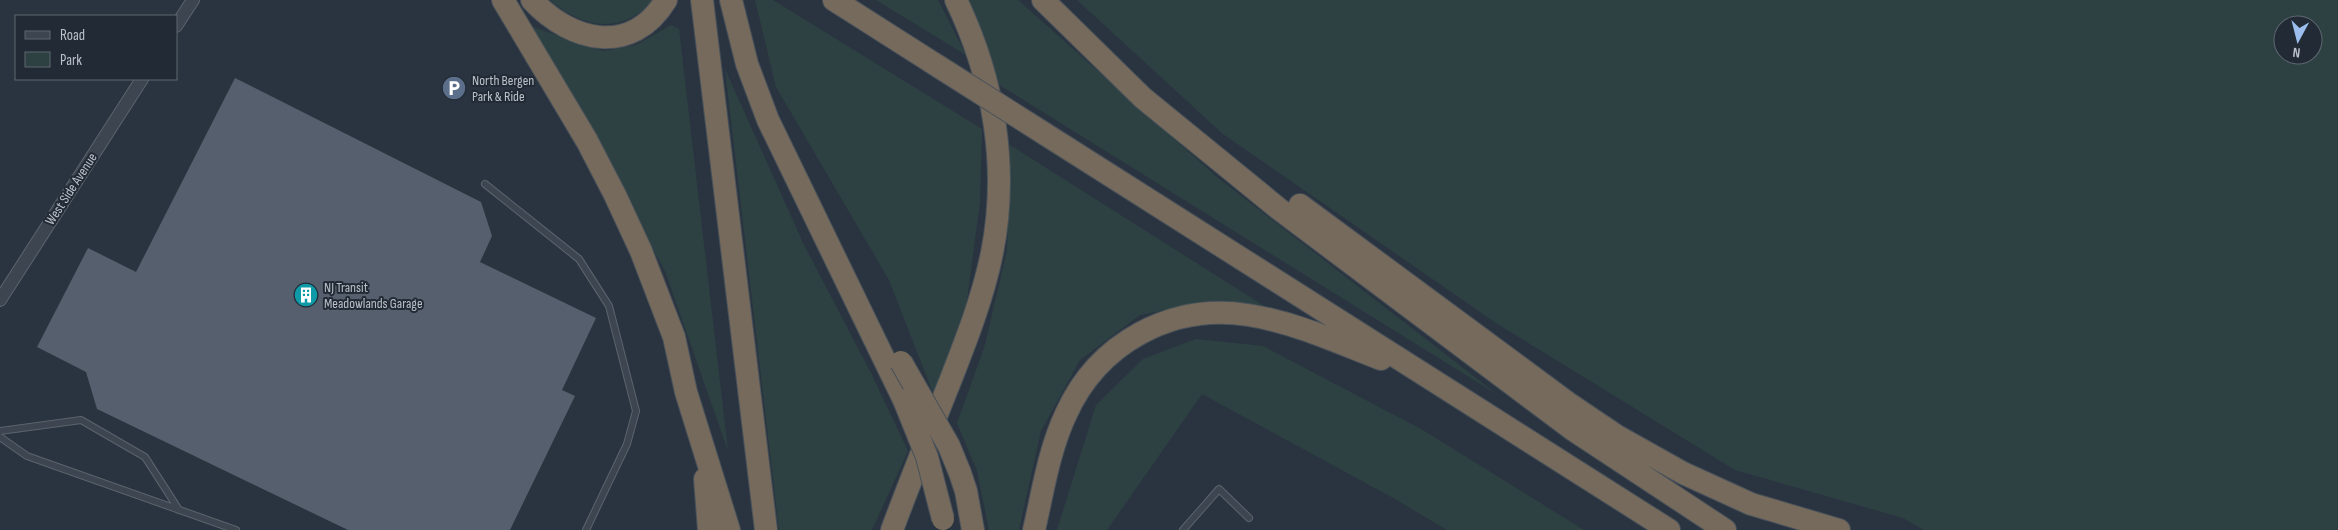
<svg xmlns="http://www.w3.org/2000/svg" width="2338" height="530" viewBox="0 0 2338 530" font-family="'Sofia Sans Condensed',sans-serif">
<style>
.green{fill:#2d4142;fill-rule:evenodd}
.building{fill:#555f6d}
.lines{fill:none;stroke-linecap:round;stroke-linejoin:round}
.service-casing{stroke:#5b646d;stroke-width:8}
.minor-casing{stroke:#5b646d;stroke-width:14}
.motorway-casing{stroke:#48515a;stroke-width:24}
.service{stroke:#3d4650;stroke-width:6}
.minor{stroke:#3d4650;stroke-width:12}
.motorway{stroke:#756a5b;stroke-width:22}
.motorway-bridge-casing{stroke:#48515a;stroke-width:24;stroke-linecap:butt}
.motorway-bridge{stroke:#756a5b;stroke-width:22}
.labels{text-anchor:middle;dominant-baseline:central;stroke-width:4;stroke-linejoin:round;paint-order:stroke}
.poi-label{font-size:14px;fill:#bac1ca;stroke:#222b35;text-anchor:start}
.street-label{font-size:14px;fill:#bac1ca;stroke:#222b35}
</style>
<rect width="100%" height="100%" fill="#2a3440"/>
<!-- green -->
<path class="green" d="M550,0H654C651,6 645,9 639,13C608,34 576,22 550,0Z
M755,0H773L982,129L980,202L967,300L935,398L889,280L776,87Z
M876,0H938L966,55Z
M964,0H1018L1217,177L1498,395L998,84Z
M1077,0H2338V530H1924L1903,518L1735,470L1496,323L1223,134ZM2283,25H2313V55H2283Z
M671,25L679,29L728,451L665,271L533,27L603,51L636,45Z
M725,69L804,245L871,373L908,451L872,530H779Z
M1010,145L1269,309L1210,301L1140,315L1080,360L1041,431L1019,530H989L977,471L957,423L984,348L1007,251Z
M1196,339L1263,346L1421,429L1584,530H1447L1395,499L1202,394L1107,530H1057L1096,405L1143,359Z"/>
<!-- building -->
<path class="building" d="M235,78L481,202L492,236L480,262L596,318L562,390L575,396L510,530H348L97,409L86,372L37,347L88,248L136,272Z"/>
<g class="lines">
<!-- service casing -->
<g class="service-casing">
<path id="service" d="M485,184L579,259L609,306L636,411L627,444L586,530
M0,431L81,420L145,457L179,510
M0,437L27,456L236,530
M1183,530L1219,489L1249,518"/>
</g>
<!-- minor casing -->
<g class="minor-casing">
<path id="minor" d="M176,26L193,0
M0,300L142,79"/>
</g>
<!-- motorway casing -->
<g class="motorway-casing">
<path id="motorway" d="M503,0L587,141L615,195L641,251L674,337L686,392L729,530
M532,0C572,43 632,56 666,0
M702,0L766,530
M731,0L747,64L768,120L904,400
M834,0L933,63
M1043,0L1143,98L1279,209L1572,429L1725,530
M1045,134L1669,530
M1300,205L1568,403L1617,436L1683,473L1751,504L1839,530
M960,473L966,491L973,530
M705,479L709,530
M892,530C911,479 931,429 951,379C967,338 983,297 992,253C1009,167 994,79 956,0
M1034,530C1043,491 1049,450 1066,414C1098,343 1171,303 1248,315C1294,322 1337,342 1381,359"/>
</g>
<!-- service -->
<use href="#service" class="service"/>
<!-- minor -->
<use href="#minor" class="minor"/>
<!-- motorway -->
<use href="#motorway" class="motorway"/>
<!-- motorway-bridge casing -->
<g class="motorway-bridge-casing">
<path id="motorway-bridge" d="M933,63L1045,134
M901,362L949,446L960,473
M904,400L927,457L943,519"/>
</g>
<!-- motorway-bridge -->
<use href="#motorway-bridge" class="motorway-bridge"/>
</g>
<!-- icons -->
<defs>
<g id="parking-disc" transform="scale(1.25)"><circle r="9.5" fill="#5c6f8a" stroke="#222b35"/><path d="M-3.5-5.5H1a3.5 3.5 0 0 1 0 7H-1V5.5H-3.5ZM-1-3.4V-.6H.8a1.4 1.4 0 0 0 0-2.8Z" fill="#fff"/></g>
<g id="building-disc" transform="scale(1.25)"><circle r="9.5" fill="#0f9aa8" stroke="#222b35"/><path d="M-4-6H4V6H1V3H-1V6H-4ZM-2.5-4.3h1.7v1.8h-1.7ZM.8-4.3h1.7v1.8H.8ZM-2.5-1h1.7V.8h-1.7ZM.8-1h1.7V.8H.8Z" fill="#fff"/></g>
</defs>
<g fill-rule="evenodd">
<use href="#parking-disc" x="454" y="88"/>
<use href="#building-disc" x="306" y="295"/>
</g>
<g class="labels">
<!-- poi labels -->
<g class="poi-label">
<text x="472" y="80">North Bergen<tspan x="472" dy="16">Park &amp; Ride</tspan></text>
<text x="324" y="287">NJ Transit<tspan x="324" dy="16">Meadowlands Garage</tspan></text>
</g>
<!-- street labels -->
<g class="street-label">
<text transform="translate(71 189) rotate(-57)">West Side Avenue</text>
</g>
</g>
<!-- legend -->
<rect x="15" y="15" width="162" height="65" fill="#222b35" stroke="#5f6771"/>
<rect x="25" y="31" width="25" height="8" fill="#3d4650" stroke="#5f6771"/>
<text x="60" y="40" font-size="15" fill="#bac1ca">Road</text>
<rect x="25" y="52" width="25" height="15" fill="#2d4142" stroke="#5f6771"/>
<text x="60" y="65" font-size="15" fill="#bac1ca">Park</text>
<!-- north arrow -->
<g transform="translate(2298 40) rotate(187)"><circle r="24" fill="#222b35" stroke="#5f6771"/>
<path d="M0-4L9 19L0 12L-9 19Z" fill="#9bbeee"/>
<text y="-8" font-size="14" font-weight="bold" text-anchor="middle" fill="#bac1ca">N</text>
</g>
</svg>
